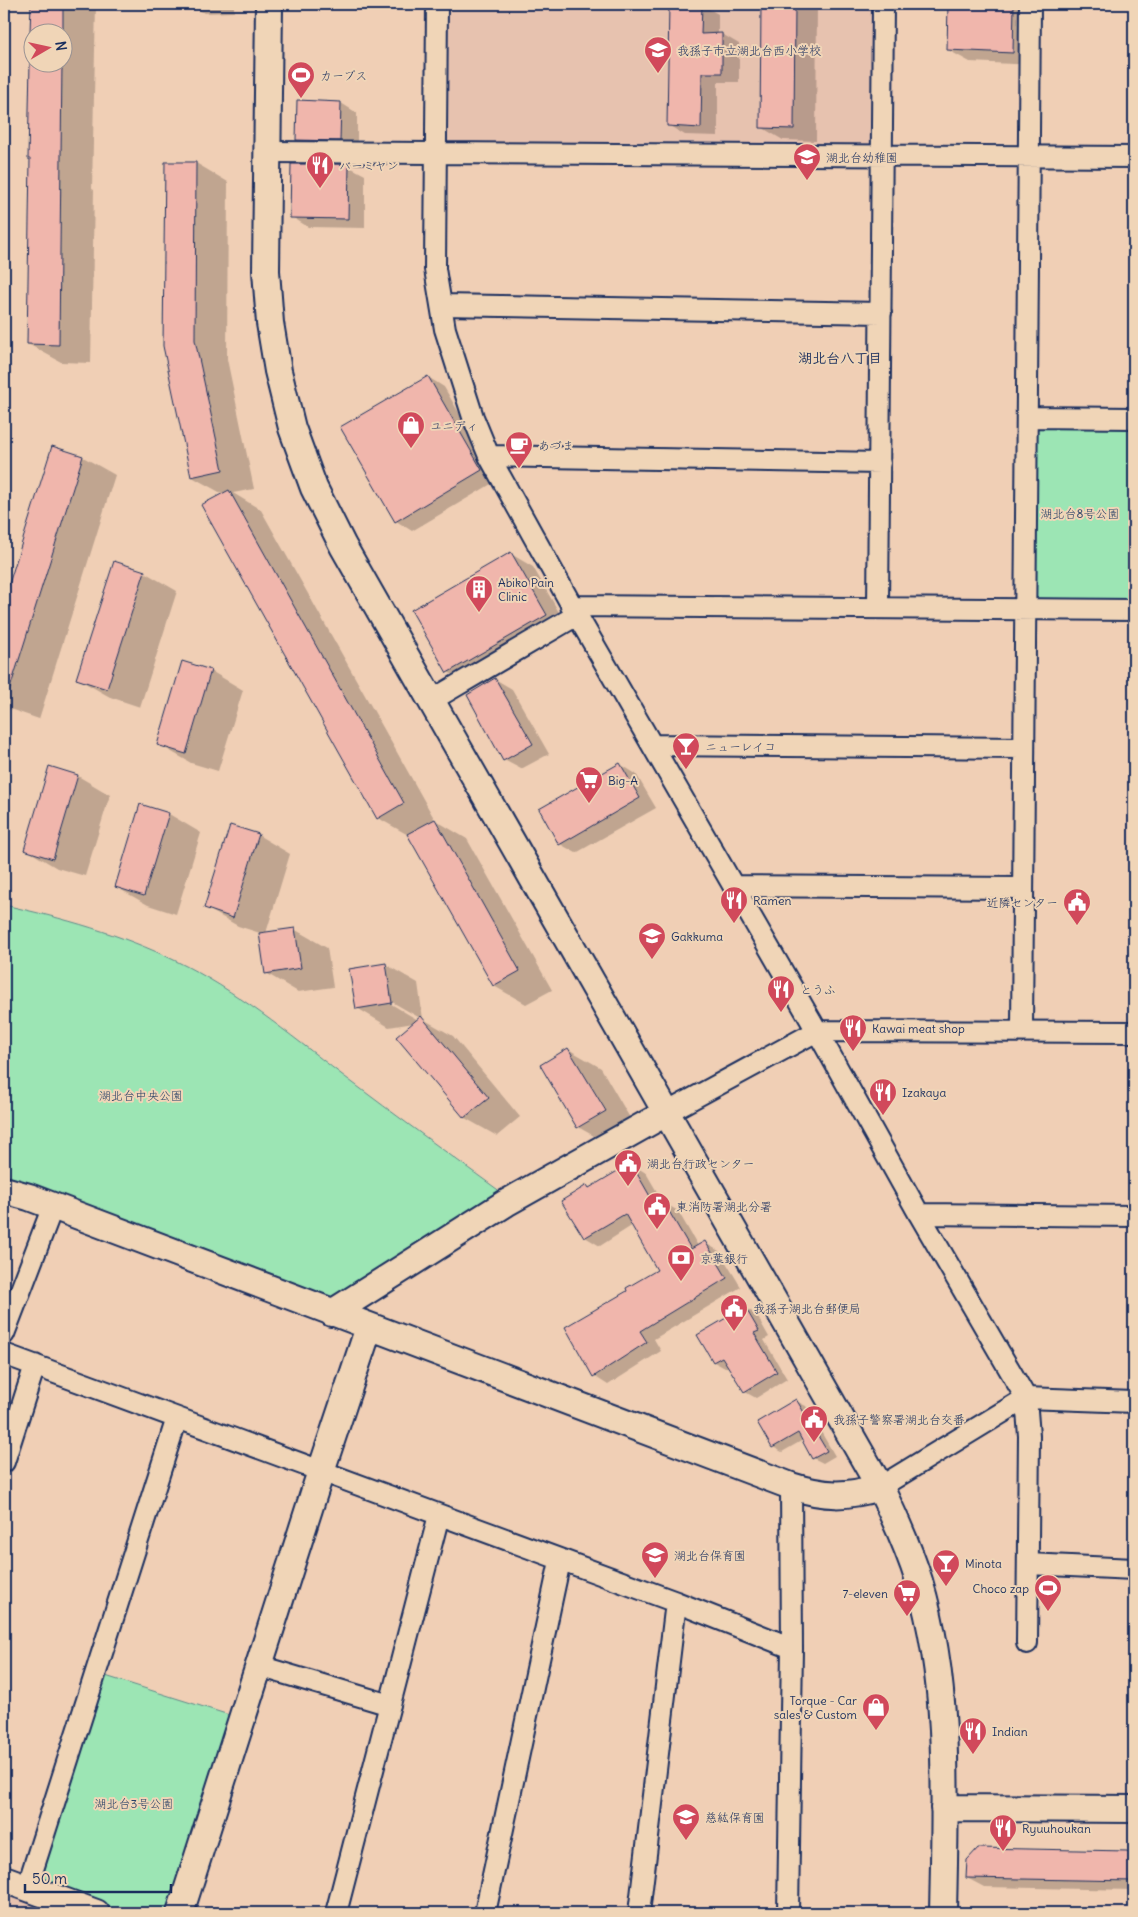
<svg xmlns="http://www.w3.org/2000/svg" width="1138" height="1917" viewBox="0 0 1138 1917" font-family="Delius,'Klee One',sans-serif">
<style>
.built{fill:#e7c2af}
.green{fill:#9ce5b4;stroke:#5c8a89}
.shadow{fill:#0003;fill-rule:evenodd}
.building{fill:#f0b6ac;stroke:#1b2f5e}
.lines{fill:none;stroke-linecap:round;stroke-linejoin:round}
.minor-casing{stroke:#1b2f5e;stroke-width:24}
.tertiary-casing{stroke:#1b2f5e;stroke-width:30}
.minor{stroke:#f0d5b7;stroke-width:20}
.tertiary{stroke:#f0d5b7;stroke-width:26}
.labels{text-anchor:middle;dominant-baseline:central;stroke-width:4;stroke-linejoin:round;paint-order:stroke}
.poi-label{font-size:12px;fill:#1b2f5e;stroke:#f0d5b7;text-anchor:start}
.park-label{font-size:12px;fill:#284167;stroke:#f0d5b7}
.neighbourhood-label{font-size:14px;font-weight:bold;fill:#1b2f5e;stroke:#f0d5b7}
</style>
<rect width="100%" height="100%" fill="#f0cfb5"/>
<filter id="ink" filterUnits="userSpaceOnUse"><feTurbulence type="fractalNoise" baseFrequency=".02" numOctaves="2"/><feDisplacementMap in="SourceGraphic" scale="10" xChannelSelector="R" yChannelSelector="G"/><feConvolveMatrix kernelMatrix="1 2 1 2 8 2 1 2 1" color-interpolation-filters="sRGB"/></filter>
<g filter="url(#ink)">
<!-- built -->
<path class="built" d="M445,4H872L871,147L444,144Z
M4,1894L55,1913H4Z"/>
<!-- green -->
<path class="green" d="M1027,417L1134,418V610L1026,609Z
M4,905C63,918 121,934 176,961C236,990 289,1034 341,1074C398,1117 454,1158 512,1200L332,1313L4,1190Z
M96,1673L242,1719L180,1913H96L27,1888Z"/>
<!-- shadow -->
<path class="shadow" d="M32,4H96L92,189L94,190L91,363L61,362L28,344L32,160L29,159ZM32,32H62V62H32Z
M189,4H234V12L204,13Z
M762,4H817L816,141L783,140L761,127Z
M949,4H1037L1035,65L970,62L948,50Z
M702,5L718,14V34H722L739,44V82H718V136L685,135L668,125Z
M341,103L357,113V149H314L297,140Z
M196,163L228,182L227,359L254,489L233,493L261,510L435,820L467,839L552,990L526,1004L494,986L410,836L378,818L223,494L192,477Z
M348,166L365,175V228L308,227L292,217Z
M428,377L444,387L498,480L412,531L396,521Z
M53,447L83,457L115,475L39,719L4,707V604Z
M511,554L533,567L568,628L470,685L448,672Z
M144,572L177,591L140,707L110,697L78,679Z
M183,663L211,671L243,690L218,771L191,763L158,744Z
M495,679L512,689L549,754L521,769L504,760Z
M620,764L636,774L656,808L576,853L560,844Z
M50,768L78,776L110,795L85,876L57,868L25,849Z
M141,806L169,814L201,833L176,914L148,905L116,887Z
M258,835L290,854L266,933L294,929L327,948L333,987L298,992L266,973L260,933L238,926L206,908Z
M385,964L418,983L423,1019L453,1036L520,1117L497,1136L465,1118L398,1037L414,1023L389,1027L357,1008ZM387,999L420,1018L418,1020L386,1001Z
M568,1049L601,1068L637,1130L610,1145L578,1127Z
M631,1164L646,1173L663,1202L678,1211L698,1246L705,1243L719,1251L741,1287L654,1339L661,1351L608,1385L594,1376L629,1291L659,1270L633,1225L600,1246L585,1237L587,1186L590,1188Z
M745,1308L756,1314L769,1337L764,1340L787,1379L756,1398L745,1392L729,1366L725,1368L714,1362L699,1335Z
M796,1401L806,1406L835,1456L823,1463L813,1458L803,1440L782,1452L773,1447Z
M1126,1852L1134,1856V1890L984,1887L967,1878Z"/>
<!-- building -->
<path class="building" d="M31,4H63V32H30Z
M669,4H702L701,34L722,33V73H702L701,128L667,126Z
M761,4H795L794,129L760,128Z
M948,4H1014L1013,53L947,50Z
M30,62H62L59,345L27,344L30,159H28Z
M297,100L341,102L340,141L296,140Z
M165,162H196L195,340L223,470L191,477L163,346Z
M291,164H349L348,219L290,218Z
M428,376L482,470L395,522L340,427Z
M52,446L83,456L7,698H4V600Z
M229,490L404,803L377,819L201,505Z
M511,552L547,615L447,673L411,610Z
M114,561L145,571L107,689L76,679Z
M182,661L211,670L186,754L157,745Z
M495,678L533,744L503,761L467,695Z
M620,763L640,798L559,845L539,809Z
M49,766L78,775L53,859L24,850Z
M140,804L169,813L144,896L115,887Z
M435,819L520,971L493,986L407,834Z
M230,825L259,834L233,918L204,908Z
M295,928L301,968L265,974L259,933Z
M386,963L392,1003L356,1009L349,969Z
M421,1016L489,1098L464,1118L396,1037Z
M568,1048L606,1111L577,1128L540,1065Z
M631,1163L655,1205L663,1201L691,1249L705,1241L727,1278L640,1331L647,1342L593,1377L565,1327L627,1291L626,1288L657,1270L625,1214L584,1238L561,1201L587,1185L589,1188Z
M745,1307L759,1331L754,1333L777,1372L744,1392L722,1357L713,1362L697,1335Z
M796,1399L827,1451L812,1459L798,1433L772,1448L757,1422Z
M978,1848L1127,1851L1134,1857V1881L966,1878L967,1860Z"/>
<g class="lines">
<!-- minor casing -->
<g class="minor-casing">
<path id="minor" d="M437,4L435,269L445,329L473,417L489,456L577,615L817,1031L919,1214L1026,1398L1029,1436L1027,1643
M268,152L1134,157
M441,305L881,313
M1027,417L1134,418
M489,456L880,463
M571,606L1134,610
M878,608L883,4
M432,700L577,615
M653,745L1024,748
M734,886L1022,888
M1022,1030L1030,4
M666,1113L817,1031L1134,1032
M919,1214L1134,1216
M4,1334L53,1206
M4,1354L676,1602L792,1648
M4,1462L35,1365
M880,1487L1026,1398L1134,1402
M1028,1564L1134,1569
M259,1666L390,1705
M27,1888L177,1418
M336,1913L439,1515
M485,1913L560,1561
M639,1913L676,1602
M788,1913L792,1648L791,1486"/>
</g>
<!-- tertiary casing -->
<g class="tertiary-casing">
<path id="tertiary" d="M269,4L266,271L270,323L278,371L292,428L314,488L343,546L880,1487C895,1518 909,1549 919,1581C951,1686 945,1805 943,1913
M4,1190L29,1197L791,1486C825,1497 847,1497 880,1487
M332,1313L506,1203L666,1113
M944,1808L1134,1809
M4,1879L96,1913
M180,1913L321,1471L369,1327"/>
</g>
<!-- minor -->
<use href="#minor" class="minor"/>
<!-- tertiary -->
<use href="#tertiary" class="tertiary"/>
</g>
</g>
<!-- icons -->
<defs>
<g id="school-pin" transform="scale(1.4375)"><path d="M0 17L-7.5 6A9.5 9.5 0 1 1 7.5 6Z" fill="#d1495b" stroke="#f0d5b7"/><path d="M0-5L7-2L0 1L-7-2ZM-4 1L0 2.5L4 1V4Q0 6-4 4Z" fill="#fff"/></g>
<g id="stadium-pin" transform="scale(1.4375)"><path d="M0 17L-7.5 6A9.5 9.5 0 1 1 7.5 6Z" fill="#d1495b" stroke="#f0d5b7"/><path d="M0-5a6.5 5 0 1 0 0 10a6.5 5 0 1 0 0-10ZM-3.5-1.8h7v3.6h-7Z" fill="#fff"/></g>
<g id="restaurant-pin" transform="scale(1.4375)"><path d="M0 17L-7.5 6A9.5 9.5 0 1 1 7.5 6Z" fill="#d1495b" stroke="#f0d5b7"/><path d="M-5-6h1v4h1v-4h1v4h1v-4h1v5L-1.5 .5V6h-2V.5L-5-1ZM5-6V6H3V1.5H1.5Q1.5-4 5-6Z" fill="#fff"/></g>
<g id="shop-pin" transform="scale(1.4375)"><path d="M0 17L-7.5 6A9.5 9.5 0 1 1 7.5 6Z" fill="#d1495b" stroke="#f0d5b7"/><path d="M-5-2.5h2.3a2.7 3.5 0 0 1 5.4 0H5L5.5 6h-11ZM-1.5-2.5h3a1.5 2.3 0 0 0-3 0Z" fill="#fff"/></g>
<g id="cafe-pin" transform="scale(1.4375)"><path d="M0 17L-7.5 6A9.5 9.5 0 1 1 7.5 6Z" fill="#d1495b" stroke="#f0d5b7"/><path d="M-5.5-4.5H6V0H3Q3 3.5 0 3.5H-2.5Q-5.5 3.5-5.5 0ZM3-3.2v2h1.7v-2ZM-6 4.5H4V6H-6Z" fill="#fff"/></g>
<g id="building-pin" transform="scale(1.4375)"><path d="M0 17L-7.5 6A9.5 9.5 0 1 1 7.5 6Z" fill="#d1495b" stroke="#f0d5b7"/><path d="M-4-6H4V6H1V3H-1V6H-4ZM-2.5-4.3h1.7v1.8h-1.7ZM.8-4.3h1.7v1.8H.8ZM-2.5-1h1.7V.8h-1.7ZM.8-1h1.7V.8H.8Z" fill="#fff"/></g>
<g id="bar-pin" transform="scale(1.4375)"><path d="M0 17L-7.5 6A9.5 9.5 0 1 1 7.5 6Z" fill="#d1495b" stroke="#f0d5b7"/><path d="M-6-5H6L.8 .8V4.5H3.5V6h-7V4.5H-.8V.8Z" fill="#fff"/></g>
<g id="supermarket-pin" transform="scale(1.4375)"><path d="M0 17L-7.5 6A9.5 9.5 0 1 1 7.5 6Z" fill="#d1495b" stroke="#f0d5b7"/><path d="M-6-5.5h2.5l.6 2H6L4.5 2H-2.5L-4.4-4H-6ZM-1.5 3.2a1.3 1.3 0 1 0 .1 0ZM3 3.2a1.3 1.3 0 1 0 .1 0Z" fill="#fff"/></g>
<g id="civic-pin" transform="scale(1.4375)"><path d="M0 17L-7.5 6A9.5 9.5 0 1 1 7.5 6Z" fill="#d1495b" stroke="#f0d5b7"/><path d="M-.6-6.5H3V-4.5H.6V-3L4-1V1h2V6H-6V1h2V-1L-.6-3ZM-1.2 2.5V6h2.4V2.5Z" fill="#fff"/></g>
<g id="university-pin" transform="scale(1.4375)"><path d="M0 17L-7.5 6A9.5 9.5 0 1 1 7.5 6Z" fill="#d1495b" stroke="#f0d5b7"/><path d="M0-5L7-2L0 1L-7-2ZM-4 1L0 2.5L4 1V4Q0 6-4 4Z" fill="#fff"/></g>
<g id="bank-pin" transform="scale(1.4375)"><path d="M0 17L-7.5 6A9.5 9.5 0 1 1 7.5 6Z" fill="#d1495b" stroke="#f0d5b7"/><path d="M-6-4H6V4H-6ZM0-2.3a2.3 2.3 0 1 0 0 4.6a2.3 2.3 0 1 0 0-4.6Z" fill="#fff"/></g>
</defs>
<g fill-rule="evenodd">
<use href="#school-pin" x="658" y="50"/>
<use href="#stadium-pin" x="301" y="75"/>
<use href="#school-pin" x="807" y="157"/>
<use href="#restaurant-pin" x="320" y="165"/>
<use href="#shop-pin" x="411" y="425"/>
<use href="#cafe-pin" x="519" y="445"/>
<use href="#building-pin" x="479" y="589"/>
<use href="#bar-pin" x="686" y="746"/>
<use href="#supermarket-pin" x="589" y="780"/>
<use href="#restaurant-pin" x="734" y="900"/>
<use href="#civic-pin" x="1077" y="902"/>
<use href="#university-pin" x="652" y="936"/>
<use href="#restaurant-pin" x="781" y="989"/>
<use href="#restaurant-pin" x="853" y="1028"/>
<use href="#restaurant-pin" x="883" y="1092"/>
<use href="#civic-pin" x="628" y="1163"/>
<use href="#civic-pin" x="657" y="1206"/>
<use href="#bank-pin" x="681" y="1258"/>
<use href="#civic-pin" x="734" y="1308"/>
<use href="#civic-pin" x="814" y="1419"/>
<use href="#school-pin" x="655" y="1555"/>
<use href="#bar-pin" x="946" y="1563"/>
<use href="#stadium-pin" x="1048" y="1588"/>
<use href="#supermarket-pin" x="907" y="1593"/>
<use href="#shop-pin" x="876" y="1707"/>
<use href="#restaurant-pin" x="973" y="1731"/>
<use href="#school-pin" x="686" y="1817"/>
<use href="#restaurant-pin" x="1003" y="1828"/>
</g>
<g class="labels">
<!-- poi labels -->
<g class="poi-label">
<text x="677" y="50">我孫子市立湖北台西小学校</text>
<text x="320" y="75">カーブス</text>
<text x="826" y="157">湖北台幼稚園</text>
<text x="339" y="165">バーミヤン</text>
<text x="430" y="425">ユニディ</text>
<text x="538" y="445">あづま</text>
<text x="498" y="582">Abiko Pain<tspan x="498" dy="14">Clinic</tspan></text>
<text x="705" y="746">ニューレイコ</text>
<text x="608" y="780">Big-A</text>
<text x="753" y="900">Ramen</text>
<text x="1058" y="902" text-anchor="end">近隣センター</text>
<text x="671" y="936">Gakkuma</text>
<text x="800" y="989">とうふ</text>
<text x="872" y="1028">Kawai meat shop</text>
<text x="902" y="1092">Izakaya</text>
<text x="647" y="1163">湖北台行政センター</text>
<text x="676" y="1206">東消防署湖北分署</text>
<text x="700" y="1258">京葉銀行</text>
<text x="753" y="1308">我孫子湖北台郵便局</text>
<text x="833" y="1419">我孫子警察署湖北台交番</text>
<text x="674" y="1555">湖北台保育園</text>
<text x="965" y="1563">Minota</text>
<text x="1029" y="1588" text-anchor="end">Choco zap</text>
<text x="888" y="1593" text-anchor="end">7-eleven</text>
<text x="857" y="1700" text-anchor="end">Torque - Car<tspan x="857" dy="14">sales &amp; Custom</tspan></text>
<text x="992" y="1731">Indian</text>
<text x="705" y="1817">慈紘保育園</text>
<text x="1022" y="1828">Ryuuhoukan</text>
</g>
<!-- park labels -->
<g class="park-label">
<text x="1080" y="513">湖北台8号公園</text>
<text x="141" y="1095">湖北台中央公園</text>
<text x="134" y="1803">湖北台3号公園</text>
</g>
<!-- neighbourhood labels -->
<g class="neighbourhood-label">
<text x="840" y="358">湖北台八丁目</text>
</g>
</g>
<!-- margin -->
<rect width="1138" height="1917" fill="none" stroke="#f0d5b7" stroke-width="20"/>
<rect x="10" y="10" width="1118" height="1897" fill="none" stroke="#1b2f5e" stroke-width="2" filter="url(#ink)"/>
<!-- north arrow -->
<g transform="translate(48 48) rotate(81)"><circle r="24" fill="#f0d5b7" stroke="#9b9393"/>
<path d="M0-4L9 19L0 12L-9 19Z" fill="#d1495b"/>
<text y="-8" font-size="14" font-weight="bold" text-anchor="middle" fill="#1b2f5e">N</text>
</g>
<!-- scale -->
<path d="M25 1884v8h146v-8" fill="none" stroke="#1b2f5e" stroke-width="2.5"/>
<text x="32" y="1884" font-size="15" fill="#1b2f5e" stroke="#f0d5b7" stroke-width="4" paint-order="stroke">50 m</text>
</svg>
